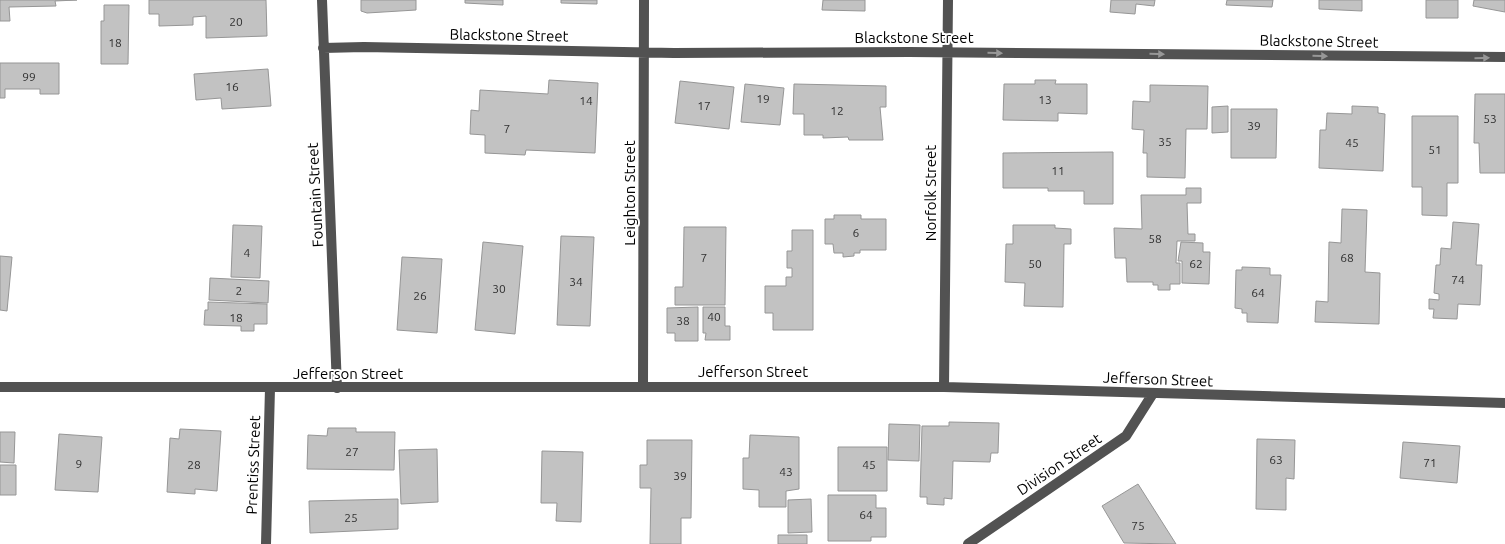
<svg xmlns="http://www.w3.org/2000/svg" width="1505" height="544" viewBox="0 0 1505 544" font-family="Ubuntu,sans-serif">
<style>
.building{fill:#c2c2c2;stroke:#969696}
.lines{fill:none;stroke-linecap:round;stroke-linejoin:round}
.street{stroke:#525252;stroke-width:10}
.oneway{fill:#979797}
.labels{text-anchor:middle;dominant-baseline:central;stroke-width:4;stroke-linejoin:round;paint-order:stroke}
.number-label{font-size:12px;fill:#303030}
.street-label{font-size:15px;fill:#000;stroke:#fff}
</style>
<rect width="100%" height="100%" fill="#fff"/>
<!-- building -->
<path class="building" d="M0,0H77L55,1L56,6L9,7L10,21H0Z
M149,0H266L267,36L206,38V16L193,17V25L159,26V14H149Z
M361,0H416V10L367,13L361,11Z
M465,0H503V5L465,3Z
M561,0H597V4L561,3Z
M823,0H865V11L822,10Z
M1111,0H1155L1154,6L1136,4L1135,14L1110,12Z
M1227,0H1273L1272,7L1226,5Z
M1319,0H1362V11L1319,9Z
M1426,0H1458V18H1426Z
M1474,0H1505V12L1473,6Z
M104,5H129L128,64H101V21H104Z
M0,63H59V94H40V89H5V98H0Z
M268,69L271,106L222,109L221,98L196,100L194,74Z
M549,80L598,83L595,153L526,150L525,155L485,153V135L470,134L471,110L479,111L480,90L548,94Z
M1035,80H1056L1055,84H1087V114L1058,113V121L1003,120L1004,84H1035Z
M680,81L734,87L729,129L675,123Z
M745,84L784,88L780,125L741,122Z
M794,84L886,86V107H880L883,140H849L848,137L823,138V135H804V114H793Z
M1150,85L1208,86L1207,129H1186L1185,178L1147,177V153H1143L1144,130L1132,129L1133,101L1150,102Z
M1475,94H1505V173H1480L1479,143H1474Z
M1228,106V132L1212,133V107Z
M1352,106L1378,107V113L1385,114L1383,171L1319,168L1320,130H1326L1327,113L1352,114Z
M1231,109H1277L1276,158H1231Z
M1412,116H1458V183H1447V216L1422,215V187H1412Z
M1113,152V204H1084V191H1048V188H1003V153Z
M1186,188H1201V203H1187L1188,234H1195V241H1177L1176,263H1180V284H1170V290H1158V285H1153V282H1127L1126,258H1115L1114,228L1142,229L1141,195H1186Z
M1342,209L1367,210L1365,272L1380,273L1379,324L1315,322L1316,301L1328,302L1329,242L1341,243Z
M834,215H861V219H886V250H860V253H854V256L843,257V253H834L833,244H825V219H834Z
M1453,222L1479,224L1476,265H1482L1480,305L1458,304L1457,319L1433,318L1434,309H1429V299L1439,300V294L1434,293L1436,265H1440L1441,248L1451,249Z
M233,225L262,226L260,278L231,277Z
M1013,225H1055V228L1071,229V244H1064L1063,307L1024,306L1025,283L1005,282L1006,244H1013Z
M684,227H726L725,305H675V287H683Z
M792,230H813V330H773V313H765V286H786V277H792V268H787V251H792Z
M561,236L594,237L590,326L557,325Z
M483,242L523,246L515,334L475,330Z
M1181,242L1203,243V252H1210L1209,284L1182,283V261H1178Z
M0,256L12,257L7,311L0,310Z
M402,257L442,259L437,333L397,330Z
M1242,267L1270,268V275H1281L1278,323L1247,322V313H1242V309L1235,308L1236,270H1242Z
M210,278L269,281L268,303L209,300Z
M208,302L267,304V324H254V331H241V326L204,325L205,310H208Z
M698,307V341H675V333H667V308Z
M703,307H725V326H730V340H705L706,333H703Z
M949,422L999,423L998,453H991L990,462L953,461L952,499L944,498V505L927,504V497H920L922,426H949Z
M889,424L920,425L919,461L888,460Z
M328,428H356V432H395L394,470L307,469L308,435L327,436Z
M180,429L221,431L217,491L195,489V494L167,492L170,438L179,439Z
M0,432H15L14,463L0,462Z
M59,434L102,437L98,492L55,490Z
M750,435L799,437V489L786,491V507H759V490L743,489V458H749Z
M1257,439L1295,440L1294,479L1286,478V510L1256,509Z
M647,440H692L691,518H681V544H650L651,488H640V465H647Z
M1403,442L1460,446L1457,483L1400,478Z
M838,447H887V491H838Z
M437,449L438,502L401,504L399,450Z
M542,451L583,452L581,522L556,521L557,503H541Z
M0,465H16V495H0Z
M1138,484L1176,544L1124,543L1102,506Z
M828,495H876V508H886V537H871V541H828Z
M398,499V529L310,533L309,501Z
M811,499L812,532L788,533V500Z
M778,535H807V544H778Z"/>
<g class="lines">
<!-- street -->
<path class="street" d="M322,0L337,388
M323,48L364,47L674,53L909,52L1505,57
M643,386L644,0
M0,387H944L1505,403
M944,387L948,0
M266,544L270,388
M968,544L1126,436L1152,395"/>
</g>
<!-- one-way arrows -->
<defs><path id="oneway-solid" d="M-6-.8H1V-3.2L6.5 0L1 3.2V.8H-6Z" transform="scale(1.25)"/></defs>
<g class="oneway">
<use href="#oneway-solid" transform="translate(995 53) rotate(1)"/>
<use href="#oneway-solid" transform="translate(1157 54) rotate(1)"/>
<use href="#oneway-solid" transform="translate(1320 56) rotate(1)"/>
<use href="#oneway-solid" transform="translate(1482 58) rotate(-1)"/>
</g>
<g class="labels">
<!-- number labels -->
<g class="number-label">
<text x="236" y="21">20</text>
<text x="115" y="42">18</text>
<text x="29" y="76">99</text>
<text x="232" y="86">16</text>
<text x="763" y="98">19</text>
<text x="1045" y="99">13</text>
<text x="586" y="100">14</text>
<text x="704" y="105">17</text>
<text x="837" y="110">12</text>
<text x="1490" y="118">53</text>
<text x="1254" y="125">39</text>
<text x="507" y="128">7</text>
<text x="1165" y="141">35</text>
<text x="1352" y="142">45</text>
<text x="1435" y="149">51</text>
<text x="1058" y="170">11</text>
<text x="856" y="232">6</text>
<text x="1155" y="238">58</text>
<text x="247" y="252">4</text>
<text x="704" y="257">7</text>
<text x="1347" y="257">68</text>
<text x="1035" y="263">50</text>
<text x="1196" y="263">62</text>
<text x="1458" y="279">74</text>
<text x="576" y="281">34</text>
<text x="499" y="288">30</text>
<text x="239" y="290">2</text>
<text x="1258" y="292">64</text>
<text x="420" y="295">26</text>
<text x="714" y="316">40</text>
<text x="236" y="317">18</text>
<text x="683" y="320">38</text>
<text x="352" y="451">27</text>
<text x="1276" y="459">63</text>
<text x="1430" y="462">71</text>
<text x="79" y="463">9</text>
<text x="194" y="464">28</text>
<text x="869" y="464">45</text>
<text x="786" y="471">43</text>
<text x="680" y="475">39</text>
<text x="866" y="514">64</text>
<text x="351" y="517">25</text>
<text x="1138" y="525">75</text>
</g>
<!-- street labels -->
<g class="street-label">
<text transform="translate(509 35) rotate(1)">Blackstone Street</text>
<text x="914" y="37">Blackstone Street</text>
<text transform="translate(1319 41) rotate(1)">Blackstone Street</text>
<text transform="translate(629 193) rotate(-90)">Leighton Street</text>
<text transform="translate(930 193) rotate(-90)">Norfolk Street</text>
<text transform="translate(315 195) rotate(-93)">Fountain Street</text>
<text x="753" y="371">Jefferson Street</text>
<text x="348" y="373">Jefferson Street</text>
<text transform="translate(1158 379) rotate(2)">Jefferson Street</text>
<text transform="translate(1059 464) rotate(-34)">Division Street</text>
<text transform="translate(253 465) rotate(-88)">Prentiss Street</text>
</g>
</g>
</svg>
